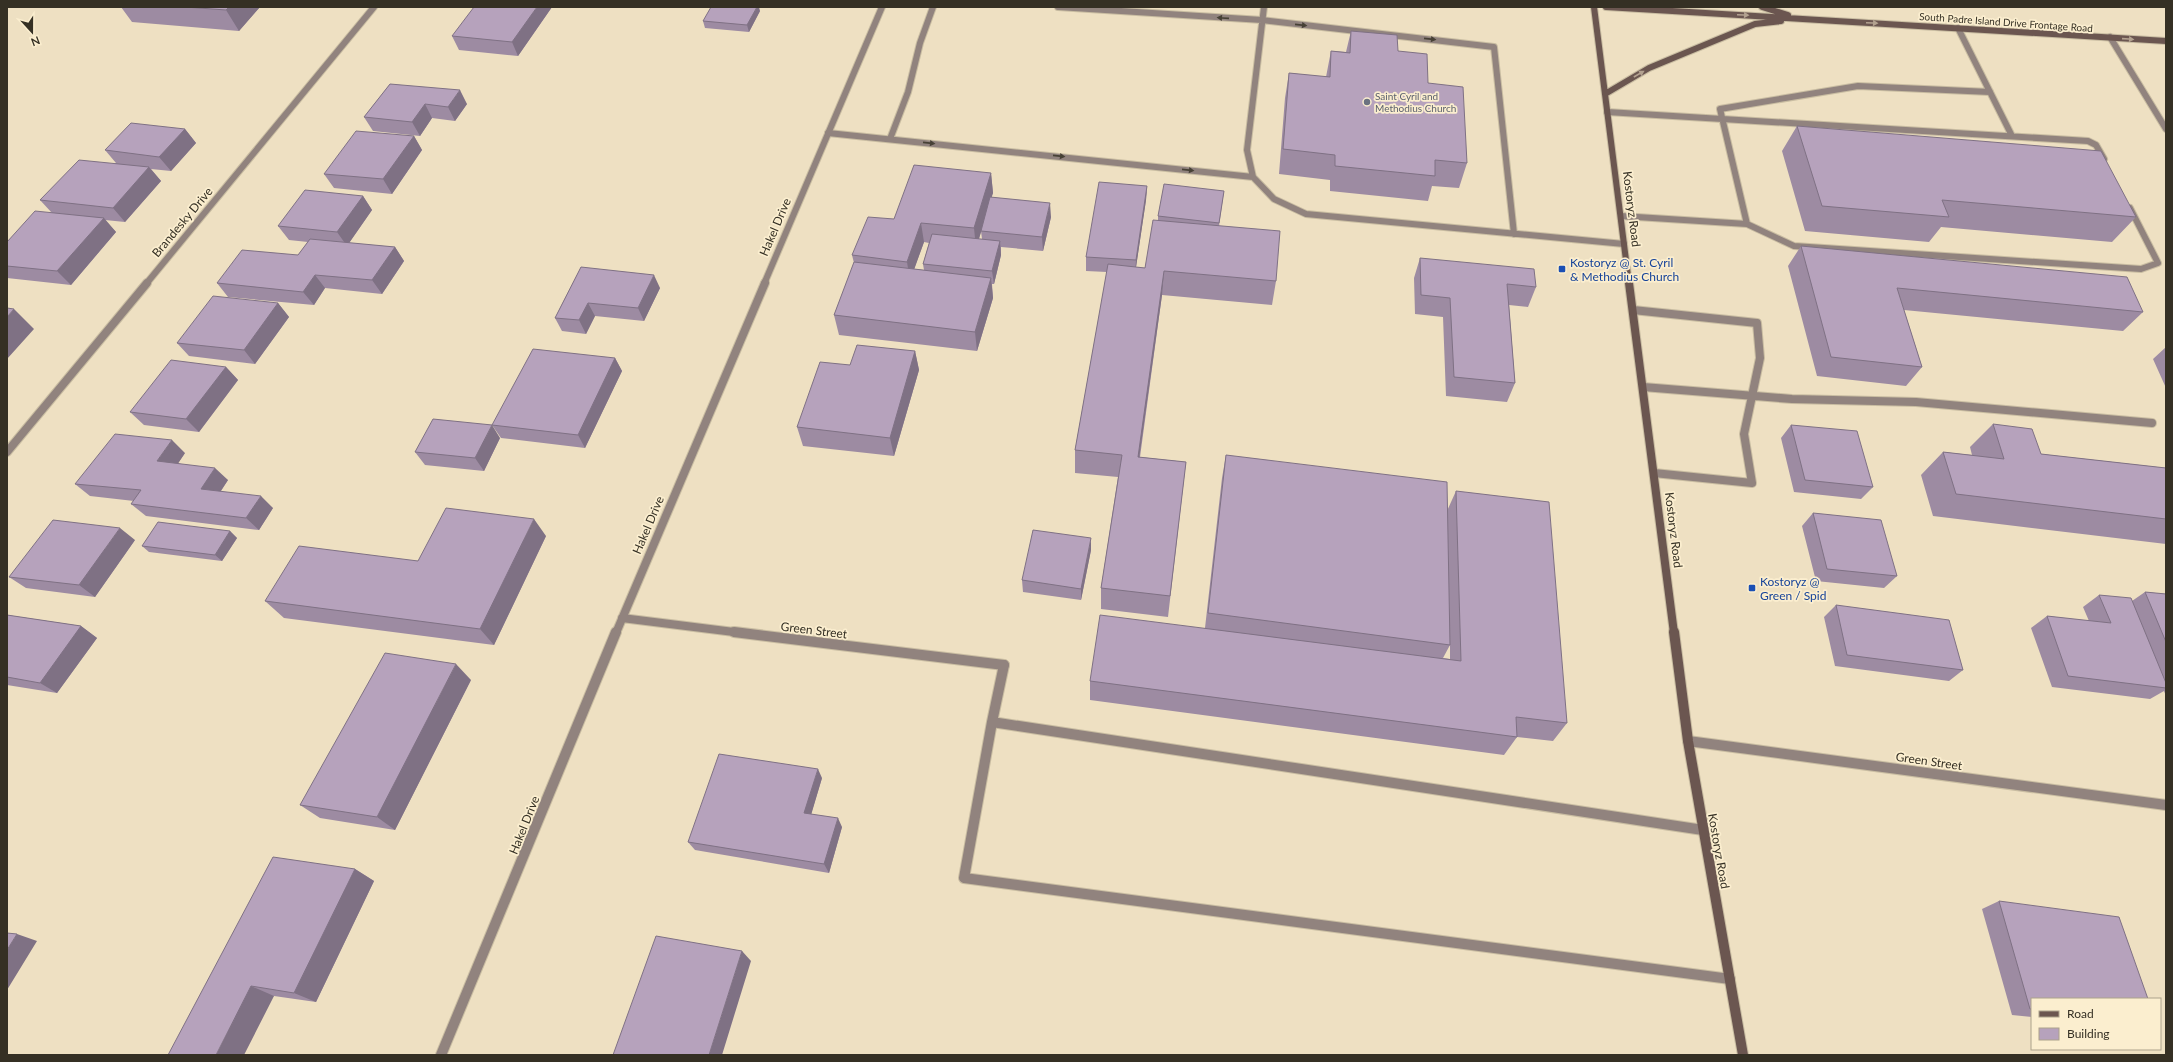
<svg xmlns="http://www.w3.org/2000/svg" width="2173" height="1062" viewBox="0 0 2173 1062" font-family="Lato,sans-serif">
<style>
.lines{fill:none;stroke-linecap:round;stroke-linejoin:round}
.service-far2-casing{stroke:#c9bda2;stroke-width:8}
.service-far1-casing{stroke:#c9bda2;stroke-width:10}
.service-casing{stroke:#c9bda2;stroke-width:12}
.minor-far2-casing{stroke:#c9bda2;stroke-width:8}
.minor-far1-casing{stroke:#c9bda2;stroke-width:10}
.minor-casing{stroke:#c9bda2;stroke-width:12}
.secondary-far2-casing{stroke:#c9bda2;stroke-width:8}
.secondary-far1-casing{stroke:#c9bda2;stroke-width:10}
.secondary-casing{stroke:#c9bda2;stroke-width:12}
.service-far2{stroke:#91837e;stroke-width:6}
.service-far1{stroke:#91837e;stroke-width:8}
.service{stroke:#91837e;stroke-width:10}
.minor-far2{stroke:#91837e;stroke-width:6}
.minor-far1{stroke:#91837e;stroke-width:8}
.minor{stroke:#91837e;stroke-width:10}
.secondary-far2{stroke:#6b5650;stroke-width:6}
.secondary-far1{stroke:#6b5650;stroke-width:8}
.secondary{stroke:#6b5650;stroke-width:10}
.wall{fill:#9d8ba2;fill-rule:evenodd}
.shaded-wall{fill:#7f7184}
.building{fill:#b6a2bc;stroke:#7f7184}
.oneway{fill:#b3a290}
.oneway2{fill:#474136}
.worship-dot{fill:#6b7280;stroke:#fbeecf;stroke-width:1.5}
.transit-dot{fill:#1a4fb4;stroke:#fbeecf;stroke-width:1.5}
.labels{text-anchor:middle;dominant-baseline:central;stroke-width:3.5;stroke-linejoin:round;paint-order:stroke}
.far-street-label{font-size:10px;fill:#353024;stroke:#fbeecf}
.far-worship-label{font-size:10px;fill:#5b616d;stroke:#fbeecf;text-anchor:start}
.street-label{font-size:12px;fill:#353024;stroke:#fbeecf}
.transit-label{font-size:12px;fill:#164399;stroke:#fbeecf;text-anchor:start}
</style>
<rect width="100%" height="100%" fill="#eee0c2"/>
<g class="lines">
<!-- service-far2 casing -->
<g class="service-far2-casing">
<path id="service-far2" d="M1058,7L1262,20L1494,47L1514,234
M1264,7L1247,150L1253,177L1274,199L1306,214L1624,244
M1958,28L2012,136
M2110,37L2166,129
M1607,112L2088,141L2096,145L2104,159
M828,133L1253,177
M890,139L908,92L920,43L933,7
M1621,216L1747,224L1794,246L2141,269L2158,263L2130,208
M1747,224L1720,109L1858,86L1990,92"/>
</g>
<!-- service-far1 casing -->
<g class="service-far1-casing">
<path id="service-far1" d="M1633,310L1757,323L1760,358L1744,434L1752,483L1654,473
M1643,387L1792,399L1916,402L2152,423"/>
</g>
<!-- service casing -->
<g class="service-casing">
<path id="service" d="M1004,665L992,722L1703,830
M992,722L964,878L1730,979"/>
</g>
<!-- minor-far2 casing -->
<g class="minor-far2-casing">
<path id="minor-far2" d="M146,284L374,7
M764,284L882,7"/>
</g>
<!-- minor-far1 casing -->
<g class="minor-far1-casing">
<path id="minor-far1" d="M7,452L147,283
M622,618L742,633
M616,633L765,283"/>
</g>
<!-- minor casing -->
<g class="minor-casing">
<path id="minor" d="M734,632L1004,665
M1688,741L2166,805
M441,1055L616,632"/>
</g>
<!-- secondary-far2 casing -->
<g class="secondary-far2-casing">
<path id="secondary-far2" d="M1594,7L1629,284
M1606,7L2166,41
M1762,7L1788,15
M1605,94L1649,68L1755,24L1781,21"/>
</g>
<!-- secondary-far1 casing -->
<g class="secondary-far1-casing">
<path id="secondary-far1" d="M1629,283L1674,633"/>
</g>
<!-- secondary casing -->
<g class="secondary-casing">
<path id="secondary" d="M1674,632L1688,741L1743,1055"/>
</g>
<!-- service-far2 -->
<use href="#service-far2" class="service-far2"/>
<!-- service-far1 -->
<use href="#service-far1" class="service-far1"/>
<!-- service -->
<use href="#service" class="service"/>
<!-- minor-far2 -->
<use href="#minor-far2" class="minor-far2"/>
<!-- minor-far1 -->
<use href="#minor-far1" class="minor-far1"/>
<!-- minor -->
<use href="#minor" class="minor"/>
<!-- secondary-far2 -->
<use href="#secondary-far2" class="secondary-far2"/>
<!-- secondary-far1 -->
<use href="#secondary-far1" class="secondary-far1"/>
<!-- secondary -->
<use href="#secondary" class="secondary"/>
</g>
<!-- wall -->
<path class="wall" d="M121,7H260L239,31L132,22Z
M552,7L518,56L459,50L452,36Z
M760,11L749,32L705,28L703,21Z
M1351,31L1398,51L1428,83L1467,163L1459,188L1432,186L1428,201L1330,191V180L1279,174L1285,98L1289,73L1326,77L1331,51L1346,52Z
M390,84L467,104L455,121L432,118L420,136L373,131L364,117Z
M1797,126L2136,217L2112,242L1941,227L1929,242L1805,231L1782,151Z
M185,129L196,143L171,171L151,169L161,181L125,222L105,220L116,232L71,285L7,278V242L52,213L40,200L116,163L105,150Z
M414,136L422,150L392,194L334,188L324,174Z
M991,173L993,193L991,197L1051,217L1043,251L1001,247V255L994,284H992L993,298L977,351L839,335L834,315L854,263L852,255L894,219ZM983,225L981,231L982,239H979ZM924,242L929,243L923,264L924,270L914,269Z
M1147,186L1146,200L1136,267L1145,268L1158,220V216L1224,191L1219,226L1276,281L1272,305L1162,295L1140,457L1186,462L1168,617L1101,609V588L1118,477L1075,473V450L1107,272L1086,271V257Z
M363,196L372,210L349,243L395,247L404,261L382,294L325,288L314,305L228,297L217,283L298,255L308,242L289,240L278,226Z
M1801,246L2143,312L2123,331L1904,310L1922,367L1906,386L1817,376L1788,266Z
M1420,258L1536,287L1528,307L1509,305L1515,383L1507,402L1446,396L1443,317L1415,314L1414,278Z
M581,267L660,288L644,321L595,316L586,334L562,331L555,318Z
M278,303L289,317L255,364L189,356L177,343Z
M2166,347V388L2153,359Z
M915,351L919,370L894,456L803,446L797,427L850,365Z
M615,358L622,371L585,448L501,438L492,425Z
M226,367L238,380L199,432L144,425L130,412Z
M1993,424L2041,454L2166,468V544L1933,516L1921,475L1943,452L1972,455L1970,447Z
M1791,425L1873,487L1861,499L1794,492L1781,438Z
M500,438L484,471L425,465L415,452Z
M185,453L178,463L228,480L221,491L273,508L259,530L146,516L131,504L134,501L90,496L75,484Z
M1226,455L1447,511L1456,491L1567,723L1553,741L1517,737L1504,755L1090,700V681L1205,628L1222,478ZM1450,645V659L1443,658Z
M1813,513L1897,576L1884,588L1816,581L1802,526Z
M230,531L237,538L222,561L149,552L142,546Z
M546,536L494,645L284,618L265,601L418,561Z
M135,540L95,597L26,588L9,577Z
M1091,550L1081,600L1023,592L1022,580Z
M2145,592L2166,594V696L2164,691L2150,699L2052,687L2031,628L2047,616L2089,621L2083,607L2099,595L2132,601Z
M1836,605L1963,670L1949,681L1835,666L1824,617Z
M7,615L81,626L97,638L57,693L7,685Z
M471,680L395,830L320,818L300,805Z
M822,778L811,814L842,827L829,873L695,850L688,842Z
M355,869L374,881L316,1002L274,996L168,1055Z
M1999,901L2032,999V1017L2012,1015L1982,909Z"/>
<!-- shaded-wall -->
<path class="shaded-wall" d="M229,7H260L239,31L226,10Z
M537,7H552L518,56L512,42Z
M757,7H759L760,11L749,32L747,25Z
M460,90L467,104L455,121L448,107Z
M425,104L432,118L420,136L412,122Z
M185,129L196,143L171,171L159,157Z
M414,136L422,150L392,194L383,179Z
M149,167L161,181L125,222L113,208Z
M991,173L993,193L976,248L974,228Z
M1147,186L1146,200L1135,274L1136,260Z
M363,196L372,210L347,246L337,232Z
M1050,203L1051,217L1043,251L1042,237Z
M104,218L116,232L71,285L57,271Z
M921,223L924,242L910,281L907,262Z
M1000,241L1001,255L994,284L992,271Z
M395,247L404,261L382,294L372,280Z
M1164,271L1162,295L1136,480L1138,457Z
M315,275L325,288L314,305L303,292Z
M654,275L660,288L644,321L638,308Z
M991,278L993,298L977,351L975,332Z
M278,303L289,317L255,364L244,350Z
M588,303L595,316L586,334L579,320Z
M14,309L34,329L7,359V317Z
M915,351L919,370L894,456L890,438Z
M615,358L622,371L585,448L578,435Z
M226,367L238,380L199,432L186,419Z
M492,425L500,438L484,471L475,458Z
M172,440L185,453L171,474L157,461Z
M215,468L228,480L214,501L201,489Z
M261,496L273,508L259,530L246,518Z
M534,519L546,536L494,645L480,629Z
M120,528L135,540L95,597L79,585Z
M230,531L237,538L222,561L215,555Z
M1091,538V550L1081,600V589Z
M81,626L97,638L57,693L40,683Z
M456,664L471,680L395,830L377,817Z
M818,769L822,778L809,822L804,813Z
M838,818L842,827L829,873L824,864Z
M355,869L374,881L316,1002L294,993Z
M17,934L37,941L7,990V950Z
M742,951L751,961L722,1055H709Z
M251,986L274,996L244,1055H216Z"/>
<!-- building -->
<path class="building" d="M185,7H229L226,10Z
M474,7H537L512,42L452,36Z
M711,7H757L747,25L703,21Z
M1351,31L1397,35L1398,51L1427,54L1428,83L1463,87L1467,163L1435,160V176L1335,166V155L1283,149L1289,73L1330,77L1331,51L1350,53Z
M390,84L460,90L448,107L425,104L412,122L364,117Z
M131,123L185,129L159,157L105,150Z
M1797,126L2101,151L2136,217L1942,200L1949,217L1822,206Z
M356,131L414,136L383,179L324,174Z
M79,160L149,167L113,208L40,200Z
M914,165L991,173L974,228L921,223L907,262L852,255L868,217L894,219Z
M1099,182L1147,186L1136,260L1086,257Z
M1164,184L1224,191L1219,223L1158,216Z
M305,190L363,196L337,232L278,226Z
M990,197L1050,203L1042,237L981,231Z
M35,211L104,218L57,271L7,266V242Z
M1153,220L1280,231L1276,281L1164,271L1138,457L1186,462L1170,596L1101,588L1122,455L1075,450L1108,264L1145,268Z
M932,234L1000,241L992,271L923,264Z
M310,239L395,247L372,280L315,275L303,292L217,283L242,250L298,255Z
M1801,246L2127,277L2143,312L1897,288L1922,367L1831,357Z
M1420,258L1534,269L1536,287L1507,284L1515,383L1454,377L1450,298L1421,295Z
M854,262L991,278L975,332L834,315Z
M581,267L654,275L638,308L588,303L579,320L555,318Z
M213,296L278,303L244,350L177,343Z
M7,308L14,309L7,317Z
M857,345L915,351L890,438L797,427L820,362L850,365Z
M533,349L615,358L578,435L492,425Z
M171,360L226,367L186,419L130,412Z
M433,419L492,425L475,458L415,452Z
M1993,424L2032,429L2041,454L2166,468V519L1956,494L1943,452L2004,459Z
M1791,425L1857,431L1873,487L1805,480Z
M115,434L172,440L157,461L215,468L201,489L261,496L246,518L131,504L141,490L75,484Z
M1226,455L1447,482L1450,645L1208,613Z
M1456,491L1549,502L1567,723L1516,717L1517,737L1090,681L1100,615L1461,661Z
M446,508L534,519L480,629L265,601L299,546L418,561Z
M1813,513L1881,520L1897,576L1827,569Z
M53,520L120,528L79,585L9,577Z
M158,522L230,531L215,555L142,546Z
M1033,530L1091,538L1081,589L1022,580Z
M2145,592L2166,594V642Z
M2099,595L2131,598L2166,683V688L2068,676L2047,616L2111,623Z
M1836,605L1949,620L1963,670L1847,655Z
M7,615L81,626L40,683L7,677Z
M385,653L456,664L377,817L300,805Z
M719,754L818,769L804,813L838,818L824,864L688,842Z
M273,857L355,869L294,993L251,986L216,1055H168Z
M1999,901L2119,917L2148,999H2032V1009H2030Z
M7,933L17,934L7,950Z
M656,936L742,951L709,1055H613Z"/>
<!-- one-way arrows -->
<defs><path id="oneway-solid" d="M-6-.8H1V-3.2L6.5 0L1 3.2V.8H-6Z"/></defs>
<g class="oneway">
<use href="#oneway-solid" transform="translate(1743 15) rotate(3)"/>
<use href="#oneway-solid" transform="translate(1872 23) rotate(3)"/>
<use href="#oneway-solid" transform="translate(2128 39) rotate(4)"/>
<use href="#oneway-solid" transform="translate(1639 74) rotate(-30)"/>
</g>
<g class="oneway2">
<use href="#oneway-solid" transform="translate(1223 18) rotate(-176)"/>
<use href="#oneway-solid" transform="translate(1301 25) rotate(6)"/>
<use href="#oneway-solid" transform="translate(1430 39) rotate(6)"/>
<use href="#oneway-solid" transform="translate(929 143) rotate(6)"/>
<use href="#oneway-solid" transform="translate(1059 156) rotate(6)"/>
<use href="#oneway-solid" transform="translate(1188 170) rotate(6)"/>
</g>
<!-- markers -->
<circle class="worship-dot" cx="1367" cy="102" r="4"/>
<g class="transit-dot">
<rect x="1558" y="265" width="8" height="8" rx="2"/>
<rect x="1748" y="584" width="8" height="8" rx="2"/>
</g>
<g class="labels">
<!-- far-street labels -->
<g class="far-street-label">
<text transform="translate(2006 22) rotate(4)">South Padre Island Drive Frontage Road</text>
</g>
<!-- far-worship labels -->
<g class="far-worship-label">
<text x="1375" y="96">Saint Cyril and<tspan x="1375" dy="12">Methodius Church</tspan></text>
</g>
<!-- street labels -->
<g class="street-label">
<text transform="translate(1632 209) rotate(83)">Kostoryz Road</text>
<text transform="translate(182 222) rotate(-50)">Brandesky Drive</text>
<text transform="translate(775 227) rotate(-67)">Hakel Drive</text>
<text transform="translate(648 525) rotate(-67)">Hakel Drive</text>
<text transform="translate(1674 530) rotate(83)">Kostoryz Road</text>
<text transform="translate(814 630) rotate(7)">Green Street</text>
<text transform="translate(1929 761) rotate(8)">Green Street</text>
<text transform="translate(524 825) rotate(-68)">Hakel Drive</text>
<text transform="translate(1719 851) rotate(80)">Kostoryz Road</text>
</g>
<!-- transit labels -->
<g class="transit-label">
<text x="1570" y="262">Kostoryz @ St. Cyril<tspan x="1570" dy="14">&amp; Methodius Church</tspan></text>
<text x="1760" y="581">Kostoryz @<tspan x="1760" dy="14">Green / Spid</tspan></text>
</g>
</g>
<!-- border -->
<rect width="2173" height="1062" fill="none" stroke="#353024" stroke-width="16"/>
<!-- legend -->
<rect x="2031" y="998" width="130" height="52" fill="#fbeecf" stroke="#aca28b"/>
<rect x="2039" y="1011" width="20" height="6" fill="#6b5650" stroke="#aca28b"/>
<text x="2067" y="1018" font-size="12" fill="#353024">Road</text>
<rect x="2039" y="1028" width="20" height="12" fill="#b6a2bc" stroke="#aca28b"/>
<text x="2067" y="1038" font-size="12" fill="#353024">Building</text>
<!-- north arrow -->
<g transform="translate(32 32) rotate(159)" stroke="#fbeecf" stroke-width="3" paint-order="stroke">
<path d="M0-3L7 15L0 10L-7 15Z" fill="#353024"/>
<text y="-6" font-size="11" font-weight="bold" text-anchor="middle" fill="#353024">N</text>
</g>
</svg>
